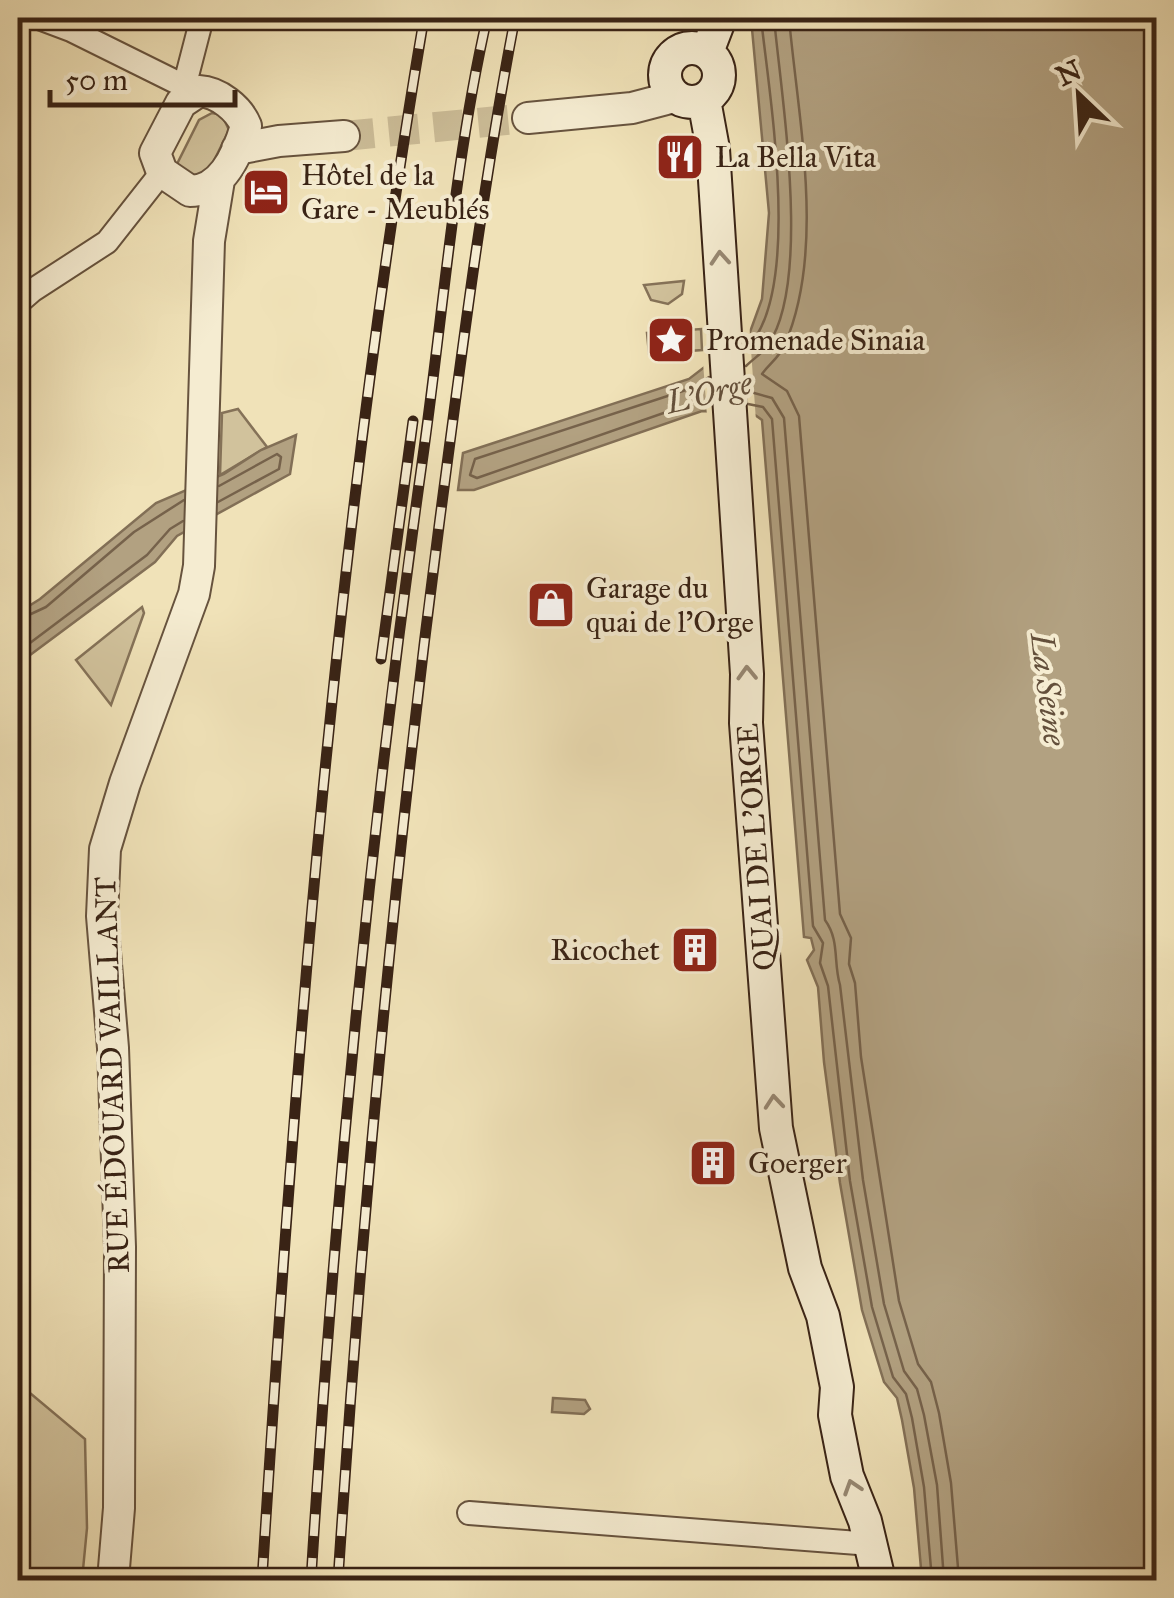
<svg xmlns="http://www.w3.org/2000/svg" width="1174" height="1598" viewBox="0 0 1174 1598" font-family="'IM FELL Great Primer',serif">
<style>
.green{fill:#d1c29c;stroke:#857258;stroke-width:2.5}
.water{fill:#b2a181;stroke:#826f56;stroke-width:2.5}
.pier{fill:#f0e2b8}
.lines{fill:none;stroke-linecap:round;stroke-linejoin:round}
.shore{stroke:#76624b;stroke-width:2.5}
.tertiary-tunnel{stroke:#cbbc97;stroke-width:30;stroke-dasharray:30 15;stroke-linecap:butt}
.minor-casing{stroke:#67533e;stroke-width:26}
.tertiary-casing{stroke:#67533e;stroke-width:34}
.secondary-casing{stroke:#392315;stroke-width:36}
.minor{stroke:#f5ecd1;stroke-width:22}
.tertiary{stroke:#f5ecd1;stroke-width:30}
.secondary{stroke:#f5ecd1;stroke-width:32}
.rail-casing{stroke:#392315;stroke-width:11}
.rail{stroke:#f5ecd1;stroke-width:8;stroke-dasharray:22;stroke-linecap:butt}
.oneway{stroke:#978873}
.labels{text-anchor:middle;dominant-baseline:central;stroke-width:8;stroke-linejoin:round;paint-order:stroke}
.poi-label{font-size:30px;fill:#392315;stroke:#f5ecd1;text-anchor:start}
.street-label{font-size:30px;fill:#392315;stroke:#f5ecd1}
.water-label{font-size:32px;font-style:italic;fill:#634f3b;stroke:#f5ecd1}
</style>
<rect width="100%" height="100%" fill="#f0e2b8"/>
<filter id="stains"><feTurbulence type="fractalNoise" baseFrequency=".002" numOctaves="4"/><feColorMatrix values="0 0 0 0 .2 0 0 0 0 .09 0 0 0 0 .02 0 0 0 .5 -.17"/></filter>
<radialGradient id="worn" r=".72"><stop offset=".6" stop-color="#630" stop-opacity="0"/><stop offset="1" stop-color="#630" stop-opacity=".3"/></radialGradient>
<!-- green -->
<path class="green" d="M212,113L222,115L229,130L208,173L200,178L181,172L177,164L199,120Z
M684,281L682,294L668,304L651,300L644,285Z
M701,329L702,350L649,354L647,333Z
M238,409L267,447L220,475L222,413Z
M142,607L144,613L111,705L76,660Z
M18,1383L85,1439L87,1528L82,1580H18Z"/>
<!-- water -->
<path class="water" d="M751,18H1156V1580H922L914,1488L902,1420L897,1398L884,1382L862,1310L840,1183L824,1062L818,987L807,960L814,950L811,938L804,937L762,420L755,415L702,411L474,490H458L463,453L689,379L750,332L762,299L769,213Z
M296,435L290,474L177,536L155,562L18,664V613L40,599L156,503L224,474L261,450Z
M553,1398L585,1400L590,1409L584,1414L552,1412Z"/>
<!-- pier -->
<path class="pier" d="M749,321L756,421L707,416L703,362L722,351L745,329Z"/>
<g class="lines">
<!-- shore -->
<path class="shore" d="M789,18C798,119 826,249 785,344C780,357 769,364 762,374L787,391L799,416L840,914L851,938L849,964L855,983L861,1057L899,1301L918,1364L931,1382L939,1413L951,1483L959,1580
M745,350C804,296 769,94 761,18
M746,366C753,359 763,353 768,345C812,281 781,95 774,18
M709,377L692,388L475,459L470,475L477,478L698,401H711
M747,391L772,398L784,418L825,920C840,941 833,961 840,985L863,1180L884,1304L904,1371L917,1389L924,1415L937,1485L944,1580
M748,404L763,407L772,419L813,926L823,943L820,963L828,986L850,1181L872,1307L893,1377L906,1394L912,1418L924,1487L932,1580
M218,502L279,469L281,457L277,454L219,486
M18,620L46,607L134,532L184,500
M18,652L147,555L170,529L183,521"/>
<!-- tertiary-tunnel -->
<path class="tertiary-tunnel" d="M344,136L528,118"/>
<!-- minor casing -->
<g class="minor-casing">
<path id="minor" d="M39,18L71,30L182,85
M181,99L202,18
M18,303L33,290L107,242L162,172
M469,1513L871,1544"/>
</g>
<!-- tertiary casing -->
<g class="tertiary-casing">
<path id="tertiary" d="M199,91C218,92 239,108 246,126C238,153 222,191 190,191L162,172L155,153L181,103Z
M528,118L632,108L674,97
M237,149L279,141L344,136
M113,1580L119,1508L120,1247L113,1048L102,916L105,849L125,783L194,594L199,566L209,241L219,180"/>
</g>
<!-- secondary casing -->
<g class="secondary-casing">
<path id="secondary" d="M665 75a27 27 0 1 1 54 0a27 27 0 1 1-54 0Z
M707,52L720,18
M704,100L713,149L747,674L746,723L776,1128L805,1268L823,1316L837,1387L835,1415L847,1476L865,1521L879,1580"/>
</g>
<!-- minor -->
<use href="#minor" class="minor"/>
<!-- tertiary -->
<use href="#tertiary" class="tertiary"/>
<!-- secondary -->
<use href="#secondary" class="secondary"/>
<!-- rail casing -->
<g class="rail-casing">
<path id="rail" d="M381,659L413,421
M262,1580C295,1058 336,534 424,18
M311,1580C334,1207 370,834 422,463C443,315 454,164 487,18
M338,1580C361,1225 394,871 440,518C462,351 483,183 515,18"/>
</g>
<!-- rail -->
<use href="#rail" class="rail"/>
</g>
<!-- one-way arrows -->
<defs><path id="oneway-chevron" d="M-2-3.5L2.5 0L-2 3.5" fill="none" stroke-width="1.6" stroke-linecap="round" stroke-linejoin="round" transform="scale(2.5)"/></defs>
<g class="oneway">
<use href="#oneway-chevron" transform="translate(720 258) rotate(-94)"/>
<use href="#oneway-chevron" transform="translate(747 673) rotate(-92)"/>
<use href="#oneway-chevron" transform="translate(774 1102) rotate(-95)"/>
<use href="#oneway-chevron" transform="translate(852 1487) rotate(-108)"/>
</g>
<!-- icons -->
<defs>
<g id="restaurant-square" transform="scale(2.5)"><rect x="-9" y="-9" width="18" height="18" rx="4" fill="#8f2418" stroke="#f5ecd1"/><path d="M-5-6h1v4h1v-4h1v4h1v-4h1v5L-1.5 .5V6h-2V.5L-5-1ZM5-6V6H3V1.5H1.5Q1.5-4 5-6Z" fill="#fff"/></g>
<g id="hotel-square" transform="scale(2.5)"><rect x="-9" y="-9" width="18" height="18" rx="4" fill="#8f2418" stroke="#f5ecd1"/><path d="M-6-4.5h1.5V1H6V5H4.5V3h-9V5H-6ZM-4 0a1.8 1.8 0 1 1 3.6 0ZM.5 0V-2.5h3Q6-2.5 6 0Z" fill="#fff"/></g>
<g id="sight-square" transform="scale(2.5)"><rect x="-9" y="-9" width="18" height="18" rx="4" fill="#8f2418" stroke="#f5ecd1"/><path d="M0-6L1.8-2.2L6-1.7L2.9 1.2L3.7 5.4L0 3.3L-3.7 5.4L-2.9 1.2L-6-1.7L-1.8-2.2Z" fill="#fff"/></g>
<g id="shop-square" transform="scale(2.5)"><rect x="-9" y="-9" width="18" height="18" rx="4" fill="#8f2418" stroke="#f5ecd1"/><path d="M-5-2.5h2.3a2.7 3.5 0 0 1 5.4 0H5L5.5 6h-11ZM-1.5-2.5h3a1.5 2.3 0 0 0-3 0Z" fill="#fff"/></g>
<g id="building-square" transform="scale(2.5)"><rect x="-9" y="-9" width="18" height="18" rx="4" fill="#8f2418" stroke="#f5ecd1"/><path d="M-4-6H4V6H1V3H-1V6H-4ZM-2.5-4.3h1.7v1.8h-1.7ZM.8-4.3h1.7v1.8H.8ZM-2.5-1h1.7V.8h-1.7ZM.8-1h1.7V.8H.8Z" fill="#fff"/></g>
</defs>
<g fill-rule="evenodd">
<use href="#restaurant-square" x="680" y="157"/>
<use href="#hotel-square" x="266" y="192"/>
<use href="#sight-square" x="671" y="340"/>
<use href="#shop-square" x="551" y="605"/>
<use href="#building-square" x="695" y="950"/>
<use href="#building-square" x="713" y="1163"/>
</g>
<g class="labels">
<!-- poi labels -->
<g class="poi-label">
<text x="715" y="157">La Bella Vita</text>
<text x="301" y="175">Hôtel de la<tspan x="301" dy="34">Gare - Meublés</tspan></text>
<text x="706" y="340">Promenade Sinaia</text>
<text x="586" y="588">Garage du<tspan x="586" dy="34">quai de l'Orge</tspan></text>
<text x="660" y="950" text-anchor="end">Ricochet</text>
<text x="748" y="1163">Goerger</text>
</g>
<!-- street labels -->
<g class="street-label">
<text transform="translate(756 847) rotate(-94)">QUAI DE L'ORGE</text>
<text transform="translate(112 1075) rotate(-92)">RUE ÉDOUARD VAILLANT</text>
</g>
<!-- water labels -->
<g class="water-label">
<text transform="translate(709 393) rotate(-14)">L'Orge</text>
<text transform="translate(1048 689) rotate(83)">La Seine</text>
</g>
</g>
<!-- margin -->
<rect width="1174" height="1598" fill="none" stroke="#f0e2b8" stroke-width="60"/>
<rect x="20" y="20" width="1134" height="1558" fill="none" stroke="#392315" stroke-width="5"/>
<rect x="30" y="30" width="1114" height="1538" fill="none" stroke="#392315" stroke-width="2.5"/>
<!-- north arrow -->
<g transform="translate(1079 95) rotate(335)" stroke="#f5ecd1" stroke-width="8" paint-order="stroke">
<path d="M0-8L18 38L0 25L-18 38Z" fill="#392315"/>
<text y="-15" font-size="28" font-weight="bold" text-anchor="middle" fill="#392315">N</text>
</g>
<!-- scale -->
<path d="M50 90v15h185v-15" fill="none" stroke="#392315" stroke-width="5"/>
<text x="65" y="90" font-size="30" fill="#392315" stroke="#f5ecd1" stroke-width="8" paint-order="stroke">50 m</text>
<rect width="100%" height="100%" filter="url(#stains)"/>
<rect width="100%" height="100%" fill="url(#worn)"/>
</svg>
